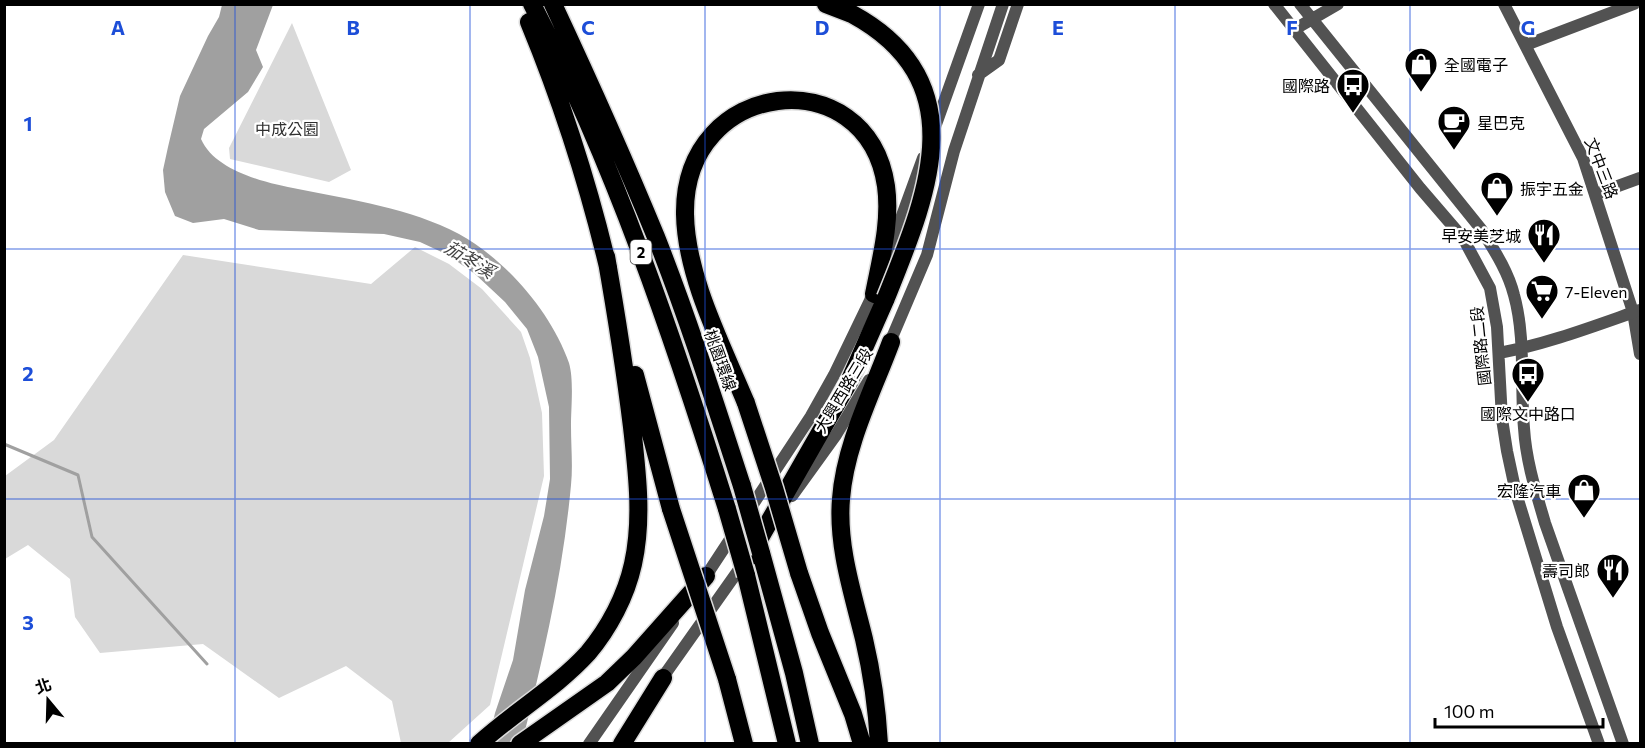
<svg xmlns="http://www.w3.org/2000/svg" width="1645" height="748" viewBox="0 0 1645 748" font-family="Commissioner,'Noto Sans TC',sans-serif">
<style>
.green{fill:#d9d9d9}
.water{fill:#a0a0a0}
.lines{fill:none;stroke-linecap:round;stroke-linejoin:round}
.stream{stroke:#a0a0a0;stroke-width:3}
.motorway-casing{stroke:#dbdbdb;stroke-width:21}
.minor{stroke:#525252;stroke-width:12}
.tertiary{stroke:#525252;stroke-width:12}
.motorway{stroke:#000;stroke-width:18}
.motorway-bridge-casing{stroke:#dbdbdb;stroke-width:21;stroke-linecap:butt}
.motorway-bridge{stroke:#000;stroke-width:18}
.grid{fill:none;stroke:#1d4ed8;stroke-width:1.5;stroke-opacity:0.55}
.labels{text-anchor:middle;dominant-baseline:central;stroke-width:4.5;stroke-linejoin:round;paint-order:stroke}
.shield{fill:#fff;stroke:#4c4c4c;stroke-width:1.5}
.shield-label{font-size:15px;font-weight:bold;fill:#000}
.poi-label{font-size:16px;fill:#000;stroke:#fff;text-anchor:start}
.park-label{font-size:16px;fill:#303030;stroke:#fff}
.street-label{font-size:16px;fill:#000;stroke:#fff}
.water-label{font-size:18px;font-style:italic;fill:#414141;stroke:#fff}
.grid-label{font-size:20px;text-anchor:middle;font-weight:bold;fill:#1d4ed8;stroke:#fff;stroke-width:4.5;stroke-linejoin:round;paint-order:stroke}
</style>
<rect width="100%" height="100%" fill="#fff"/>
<!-- green -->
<path class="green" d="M292,23L351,170L329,182L230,159L229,148Z
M415,247L449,264L482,289L521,332L530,358L542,413L544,476L490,705L448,743H401L392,701L346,666L279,698L203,644L100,653L75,617L70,579L28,545L5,559V476L54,440L183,255L371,284Z"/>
<!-- water -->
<path class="water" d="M222,5H273L256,50L263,67L248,92L204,129L201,139C215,171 266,183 298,189C352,200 410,208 459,234C506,260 551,312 569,363C574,380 571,408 571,426C571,446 573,466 571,485C563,573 543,658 522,743H488L495,713L513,660L525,590L544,516L550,479L549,407L538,357L527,329L505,302L475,274L448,255L420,242L384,234L259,230L224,219L193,223L175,216L165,192L163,170L168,147L180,96L208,36L219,17Z"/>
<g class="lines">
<!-- stream -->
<path class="stream" d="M4,444L78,475L92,537L207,664
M4,668V692"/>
<!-- motorway casing -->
<g class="motorway-casing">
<path id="motorway" d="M532,4C615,165 673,337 727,509
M553,4C589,81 624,159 656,237C688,318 715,403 742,486
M826,4L852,14
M529,22C562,102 588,183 608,267
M635,375L671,509
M746,403C722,345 686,277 685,214C683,78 867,58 886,186C891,222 881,258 874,294
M761,553L794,673L810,744
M749,557L849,382L886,298
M799,573L820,633L853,714L862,744
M746,575L787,744
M727,679L744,744
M479,744C514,712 556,688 588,653C609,628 626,596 633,564C643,519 637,472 632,427C625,370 616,313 606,256
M520,744L607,683L634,657L706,576
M622,744L663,678
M879,744C877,708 872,673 864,639C853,594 837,546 841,499C845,445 872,393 891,342"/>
</g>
<!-- minor -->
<path class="minor" d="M1504,4L1583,158L1633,312L1640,354
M1526,45L1634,4
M1596,194L1640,178"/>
<!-- tertiary -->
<path class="tertiary" d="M1274,4L1420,188L1463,238L1490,288L1497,327L1502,419L1507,451L1516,493L1557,627L1599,744
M1300,4L1481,229C1494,250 1508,271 1514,295C1526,338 1520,385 1524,428C1526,461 1536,492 1545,523L1623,744
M1295,29L1338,4
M978,75L999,60L1018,4
M934,130L979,4
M888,254L923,158
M888,347L927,255L954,151L1003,4
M1499,353C1547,344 1594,326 1640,310
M792,496L836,435L869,380
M702,582L811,416L834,375L876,288
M658,684L745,561
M589,744L673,623"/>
<!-- motorway -->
<use href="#motorway" class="motorway"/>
<!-- motorway-bridge casing -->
<g class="motorway-bridge-casing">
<path id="motorway-bridge" d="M852,14C977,82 927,196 886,298
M746,403L774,488L799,573
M742,486L761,553
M671,509L727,679
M727,509L746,575"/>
</g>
<!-- motorway-bridge -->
<use href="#motorway-bridge" class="motorway-bridge"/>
</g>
<!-- grid -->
<path class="grid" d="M235,4V744M470,4V744M705,4V744M940,4V744M1175,4V744M1410,4V744M4,249H1640M4,499H1640"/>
<!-- icons -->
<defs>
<g id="shop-pin" transform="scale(1.725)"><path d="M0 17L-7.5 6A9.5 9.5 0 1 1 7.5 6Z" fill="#000" stroke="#fff"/><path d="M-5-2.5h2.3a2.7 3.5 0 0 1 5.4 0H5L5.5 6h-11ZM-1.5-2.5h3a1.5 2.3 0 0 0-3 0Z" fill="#fff"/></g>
<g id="bus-pin" transform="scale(1.725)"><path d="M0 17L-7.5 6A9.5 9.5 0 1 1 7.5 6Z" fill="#000" stroke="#fff"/><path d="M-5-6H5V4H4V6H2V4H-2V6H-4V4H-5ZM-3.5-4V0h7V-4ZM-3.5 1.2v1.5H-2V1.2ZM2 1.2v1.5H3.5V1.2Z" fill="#fff"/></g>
<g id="cafe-pin" transform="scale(1.725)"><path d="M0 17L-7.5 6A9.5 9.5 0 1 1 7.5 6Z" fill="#000" stroke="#fff"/><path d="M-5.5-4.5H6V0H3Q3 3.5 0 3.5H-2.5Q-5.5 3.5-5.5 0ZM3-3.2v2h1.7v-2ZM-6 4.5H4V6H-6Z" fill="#fff"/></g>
<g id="restaurant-pin" transform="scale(1.725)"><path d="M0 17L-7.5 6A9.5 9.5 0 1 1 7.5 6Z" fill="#000" stroke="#fff"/><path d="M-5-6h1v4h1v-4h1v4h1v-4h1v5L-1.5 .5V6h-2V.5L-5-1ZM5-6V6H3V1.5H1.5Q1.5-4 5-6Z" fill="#fff"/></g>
<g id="supermarket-pin" transform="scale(1.725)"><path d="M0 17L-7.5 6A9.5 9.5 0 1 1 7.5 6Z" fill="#000" stroke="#fff"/><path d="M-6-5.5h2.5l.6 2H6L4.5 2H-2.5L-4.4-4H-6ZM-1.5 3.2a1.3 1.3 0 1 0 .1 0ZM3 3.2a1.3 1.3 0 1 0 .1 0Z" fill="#fff"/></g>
</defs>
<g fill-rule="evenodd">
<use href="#shop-pin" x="1421" y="64"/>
<use href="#bus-pin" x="1353" y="85"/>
<use href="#cafe-pin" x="1454" y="122"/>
<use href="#shop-pin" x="1497" y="188"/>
<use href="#restaurant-pin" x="1544" y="235"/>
<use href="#supermarket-pin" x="1542" y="291"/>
<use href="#bus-pin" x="1528" y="374"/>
<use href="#shop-pin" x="1584" y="490"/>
<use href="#restaurant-pin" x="1613" y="570"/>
</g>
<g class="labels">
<!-- shield labels -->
<rect class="shield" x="630.5" y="240" width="21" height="24" rx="4.5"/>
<g class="shield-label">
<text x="641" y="252">2</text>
</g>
<!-- poi labels -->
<g class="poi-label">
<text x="1444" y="64">全國電子</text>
<text x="1330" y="85" text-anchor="end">國際路</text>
<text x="1477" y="122">星巴克</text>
<text x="1520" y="188">振宇五金</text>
<text x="1521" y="235" text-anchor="end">早安美芝城</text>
<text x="1565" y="291">7-Eleven</text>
<text x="1528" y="413" text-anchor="middle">國際文中路口</text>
<text x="1561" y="490" text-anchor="end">宏隆汽車</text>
<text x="1590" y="570" text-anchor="end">壽司郎</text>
</g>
<!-- park labels -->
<g class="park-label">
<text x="287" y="128">中成公園</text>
</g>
<!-- street labels -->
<g class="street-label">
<text transform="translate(1602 168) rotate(69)">文中三路</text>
<text transform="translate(1480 346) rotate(-96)">國際路二段</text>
<text transform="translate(721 360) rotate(70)">桃園環線</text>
<text transform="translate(843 390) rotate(-59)">大興西路三段</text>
</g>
<!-- water labels -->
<g class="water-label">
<text transform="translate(470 259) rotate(31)">茄苳溪</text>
</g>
</g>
<g class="grid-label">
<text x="118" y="35">A</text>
<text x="353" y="35">B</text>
<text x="588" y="35">C</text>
<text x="822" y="35">D</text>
<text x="1058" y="35">E</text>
<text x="1292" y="35">F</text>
<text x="1528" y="35">G</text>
<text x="28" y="131">1</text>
<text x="28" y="381">2</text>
<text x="28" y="630">3</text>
</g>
<!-- border -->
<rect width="1645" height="748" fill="none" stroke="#000000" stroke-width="12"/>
<!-- north arrow -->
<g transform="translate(48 700) rotate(341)" stroke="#ffffff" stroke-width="4.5" paint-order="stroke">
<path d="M0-4.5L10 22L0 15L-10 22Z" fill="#000000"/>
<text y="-9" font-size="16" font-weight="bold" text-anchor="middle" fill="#000000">北</text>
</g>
<!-- scale -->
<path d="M1435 718v9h168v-9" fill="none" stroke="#000000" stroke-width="3"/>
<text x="1444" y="718" font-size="18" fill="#000000" stroke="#ffffff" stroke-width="4.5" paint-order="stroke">100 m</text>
</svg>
